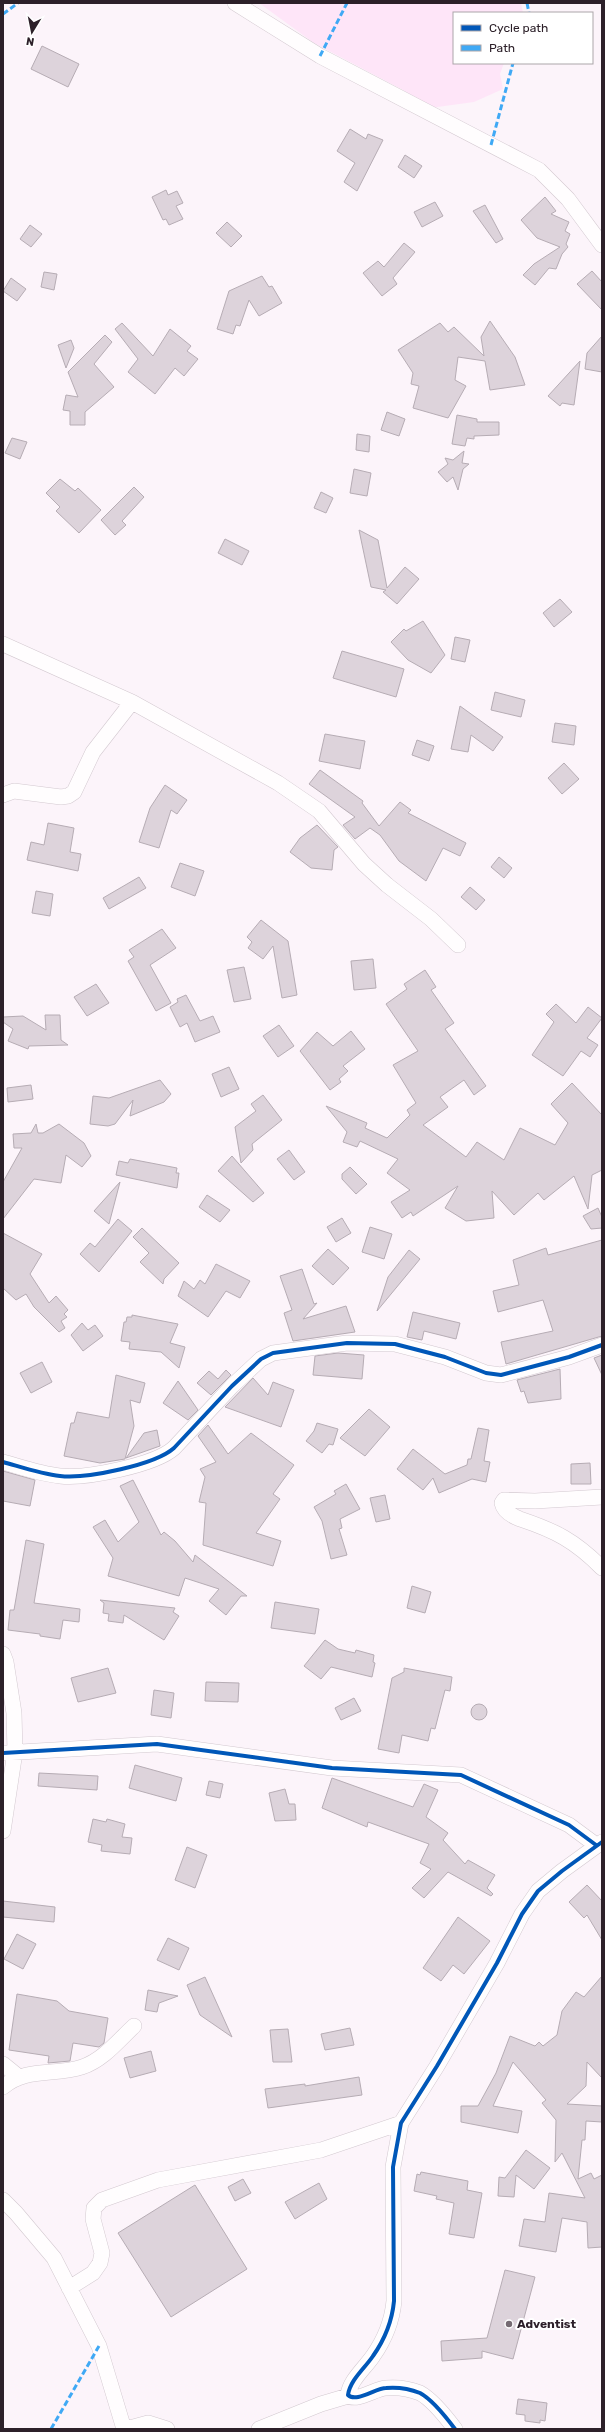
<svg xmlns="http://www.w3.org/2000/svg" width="605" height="2432" viewBox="0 0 605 2432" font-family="Rubik,sans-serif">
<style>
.green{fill:#fee5f8}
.building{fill:#ddd3db;stroke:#b6acb4}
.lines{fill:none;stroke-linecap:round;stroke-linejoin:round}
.minor-casing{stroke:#d3c9d0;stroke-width:16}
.minor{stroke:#fffdfe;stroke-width:15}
.quiet{stroke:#3fa9f5;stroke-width:3;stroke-dasharray:6 3;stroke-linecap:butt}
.cycleway-casing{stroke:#fff;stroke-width:6}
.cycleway{stroke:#0057b8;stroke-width:4}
.poi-dot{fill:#756a72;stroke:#fff;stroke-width:1.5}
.labels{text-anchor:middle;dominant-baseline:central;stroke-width:4;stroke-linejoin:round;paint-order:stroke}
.poi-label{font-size:12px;font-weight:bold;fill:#2c2029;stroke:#fff;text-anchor:start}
</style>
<rect width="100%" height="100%" fill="#fcf4fa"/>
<!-- green -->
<path class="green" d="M259,3H521L523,13H454V63H504L500,74L503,89L474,102L430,108L403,90L314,43Z"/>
<!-- building -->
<path class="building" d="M42,46L79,64L68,87L31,69Z
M350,129L366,139L368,134L383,140L357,191L344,182L355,163L337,151Z
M405,155L422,166L414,178L398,167Z
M166,190L168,195L177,191L183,203L176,206L183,219L169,225L166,219L163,220L152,197Z
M545,197L556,211L551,214L569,222L565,231L570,234L566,244L568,247L562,254L556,269L549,268L535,285L523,275L534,264L560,247L537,238L521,220Z
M435,202L443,216L422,227L414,212Z
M485,205L503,239L496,243L473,211Z
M227,222L242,236L231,247L216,233Z
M30,225L42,234L31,247L20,239Z
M404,243L415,252L393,278L397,284L382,296L363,273L378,261L384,267Z
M592,271L602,282V310L577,284Z
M44,272L57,274L54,290L41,287Z
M262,276L269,287L272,286L282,303L259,316L249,300L240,326L236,325L233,334L217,329L229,291Z
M11,278L26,289L17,301L3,291Z
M490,321L515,357L525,385L490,390L485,361L458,357L455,380L466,386L448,418L413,408L419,386L411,384L413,373L398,350L440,323L448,332L454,327L484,356L481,337Z
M122,323L153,356L170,329L191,346L187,351L198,359L184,376L175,368L155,394L128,372L138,359L115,329Z
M105,335L112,342L94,364L114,387L85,412V425H70V411L63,410L66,395L78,397L68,372Z
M602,336V372L585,369L587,353Z
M71,340L74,348L66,368L58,345Z
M580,361L574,405L562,403L560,406L548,396Z
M387,412L405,419L399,436L381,430Z
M457,415L477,419V422H499V435L474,436V439L467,438L465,446L452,444Z
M357,434L370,436L369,452L356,450Z
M12,438L27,442L20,459L5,453Z
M464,451L462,463L469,464L463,469L458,490L453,477L447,482L438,472L448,464L445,458L453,460Z
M354,469L371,473L367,496L350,493Z
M60,479L75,491L78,488L101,510L79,533L56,511L60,507L46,493Z
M134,487L144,497L122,521L126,525L115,535L101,520Z
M321,492L333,498L326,513L314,508Z
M359,530L378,540L387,588L405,567L419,579L397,604L383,592L386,590L371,587Z
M225,539L249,551L242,565L218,553Z
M560,599L572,612L554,627L543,613Z
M423,621L445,655L431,673L408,660L391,642L404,629L406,631Z
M455,637L470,640L465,662L451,659Z
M342,651L404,669L396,697L333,678Z
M495,692L525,700L521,717L491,710Z
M460,706L503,737L493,751L471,735L468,752L451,749Z
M555,723L576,726L574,745L552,742Z
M325,734L365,741L360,769L319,761Z
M417,740L434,746L429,761L412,755Z
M564,763L579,779L562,794L548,778Z
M320,770L363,801L362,803L379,826L400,802L411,810L408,813L466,843L460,856L443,848L426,881L399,861L380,835L370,828L355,839L343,825L355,817L309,784Z
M165,785L187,800L177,814L171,810L159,848L139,842L150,808Z
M48,823L74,828L70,852L81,854L78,871L27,860L31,842L44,845Z
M317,825L338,847L334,850L332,870L311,868L290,852L300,838Z
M499,857L512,868L504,878L491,867Z
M180,863L204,871L195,896L171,887Z
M139,877L146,888L109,909L103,898Z
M470,887L485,900L476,910L461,897Z
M36,891L53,894L50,916L32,913Z
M261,920L288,941L297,995L282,998L273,946L263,959L248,948L252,942L247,937Z
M162,929L176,948L150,965L171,1003L156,1011L128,961L134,957L129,950Z
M373,959L376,988L354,990L351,961Z
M244,967L251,999L234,1002L227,970Z
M425,970L436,987L431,990L454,1023L445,1029L486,1086L474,1095L464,1080L440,1097L448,1107L423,1125L466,1157L477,1142L504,1160L520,1128L555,1145L568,1123L551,1104L572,1083L602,1115V1170L592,1175L588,1209L574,1176L544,1200L538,1193L514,1215L492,1191L494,1218L466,1221L445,1208L458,1186L413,1216L411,1212L402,1218L391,1202L410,1190L387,1173L398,1159L360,1141L357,1147L343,1142L347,1132L326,1106L367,1123L365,1128L387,1138L410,1115L407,1110L416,1103L393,1065L418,1051L386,1004L407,989L404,984Z
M96,984L109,1003L87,1016L74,997Z
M186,995L200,1021L213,1016L220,1032L195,1042L187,1023L180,1027L170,1007L178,1002L177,999Z
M556,1004L576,1023L588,1007L602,1018L587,1038L598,1045L590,1057L581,1051L563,1076L532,1055L554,1022L546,1014Z
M45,1015H60L61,1040L68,1045L29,1046L28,1049L8,1041L13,1029L3,1022V1017L23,1016L46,1030Z
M279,1025L294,1046L278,1057L263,1036Z
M351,1031L365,1049L343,1066L348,1071L339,1079L341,1082L330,1090L300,1051L317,1032L333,1046Z
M229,1067L239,1089L221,1097L212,1074Z
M160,1080L171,1094L164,1102L130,1116L133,1100L115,1124L108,1126L90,1124L93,1096L109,1098Z
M31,1085L33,1099L8,1102L7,1088Z
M263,1095L282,1120L252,1144L253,1150L241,1163L235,1127L256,1111L251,1104Z
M36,1124L38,1133H43L59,1124L84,1143L91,1156L82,1167L66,1155L61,1183L34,1179L3,1219V1182L22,1148H14L13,1134L31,1133Z
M289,1150L305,1172L294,1180L277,1159Z
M232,1156L264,1193L253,1202L218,1171Z
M130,1159L177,1168L176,1173H179L177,1188L116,1175L119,1161L128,1163Z
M350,1167L367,1184L356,1194L342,1179V1174Z
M120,1182L109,1224L94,1211Z
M207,1195L230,1210L220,1222L199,1207Z
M598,1208L602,1217V1228L591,1229L583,1216Z
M342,1218L351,1233L336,1242L327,1227Z
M118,1219L132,1231L99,1272L80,1254L90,1243L95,1247Z
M370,1227L392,1234L384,1259L362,1252Z
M142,1228L179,1263L164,1279L163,1284L140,1262L149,1253L133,1237Z
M3,1233L42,1254L30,1274L49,1303L56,1296L68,1310L64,1314L67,1317L61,1321L65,1328L59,1332L34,1307L26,1294L16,1300L3,1288Z
M602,1240V1336L506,1364L501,1342L553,1331L543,1300L498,1312L493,1291L519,1285L513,1260L546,1248L548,1255Z
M328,1249L349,1268L333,1285L312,1266Z
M409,1250L420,1259L377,1311L388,1277Z
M216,1264L250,1281L240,1298L226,1291L208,1317L178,1296L184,1281L194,1289L200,1280L205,1284Z
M302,1269L314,1304L317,1303L303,1319L346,1306L355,1332L293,1341L284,1313L292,1310L280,1276Z
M413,1312L460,1323L456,1339L424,1331L422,1340L407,1337Z
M132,1315L178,1324L170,1343L185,1347L179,1368L161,1352L129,1349L130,1342L121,1341L124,1322H126L127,1317H132Z
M82,1323L88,1330L95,1325L103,1336L83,1351L71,1335Z
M338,1353L364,1355L362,1379L313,1375L315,1356Z
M602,1355V1375L594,1358Z
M42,1362L52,1382L31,1393L20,1373Z
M560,1369L561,1399L528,1403L524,1391L521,1392L517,1380Z
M226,1370L231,1375L211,1395L197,1383L209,1371L218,1379Z
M116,1375L145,1383L140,1403L130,1400L134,1426L125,1459L100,1463L64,1456L71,1423H74L77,1412L109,1418Z
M253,1378L268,1395L273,1382L294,1390L281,1427L225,1407Z
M178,1381L198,1410L188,1420L163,1403Z
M369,1409L390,1427L365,1456L340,1438Z
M317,1423L338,1429L333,1445L329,1444L322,1453L306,1441L314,1431Z
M208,1425L228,1454L251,1433L294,1465L273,1494L280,1499L256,1533L281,1541L273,1566L203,1545L206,1503L199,1502L205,1477L200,1469L216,1462L198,1436Z
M478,1428L489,1430L484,1461L490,1462L486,1482L472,1479L439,1493L433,1478L423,1490L397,1469L413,1449L445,1474L467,1465L468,1459H471Z
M157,1430L160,1446L126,1458L144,1433Z
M590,1463L591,1484H571V1464Z
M3,1471L35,1480L30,1506L3,1501Z
M133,1480L161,1535L164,1532L175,1541L193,1562L195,1555L247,1596H241L226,1615L209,1601L219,1589L185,1578L179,1596L108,1576L113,1558L93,1527L105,1520L118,1542L139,1522L120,1486Z
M346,1484L360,1509L340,1519L342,1528L339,1529L347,1555L331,1559L322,1521L314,1507L336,1494L334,1491Z
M385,1495L390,1519L376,1522L370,1498Z
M26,1540L44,1544L34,1603L80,1609L79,1622L63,1620L60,1639L40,1636V1634L8,1630L10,1610H14Z
M412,1586L431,1592L425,1613L407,1608Z
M100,1600L175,1608L173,1612L179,1616L164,1640L124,1615L123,1623L108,1621L109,1614L103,1613L104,1603Z
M275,1602L319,1609L315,1634L271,1628Z
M325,1640L338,1649L355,1653L356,1650L374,1655L373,1662L375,1663L372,1677L331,1667L321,1679L304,1666Z
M108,1668L116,1693L78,1702L71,1678Z
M404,1668L452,1677L450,1691L445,1690L435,1729L431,1728L428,1741L402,1735L399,1753L378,1749L392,1678L404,1672Z
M206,1682L239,1683L238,1702L205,1701Z
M154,1690L174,1693L171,1718L151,1715Z
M354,1698L361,1711L341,1720L335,1708Z
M471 1712a8 8 0 1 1 16 0a8 8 0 1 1-16 0Z
M135,1765L182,1778L176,1801L129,1788Z
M39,1773L98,1776L97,1790L38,1786Z
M332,1778L413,1807L424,1784L438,1790L426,1817L448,1833L443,1840L465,1864L468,1860L495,1875L487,1888L493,1894L491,1896L448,1872L424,1898L412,1888L431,1869L420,1863L429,1844L368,1822L367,1827L322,1808Z
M209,1781L223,1784L220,1798L206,1795Z
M285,1789L289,1804H295L296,1820L275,1821L269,1793Z
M93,1819L106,1822L107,1819L125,1824L122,1837L132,1838L130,1854L101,1851L102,1845L88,1842Z
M187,1847L207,1855L195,1888L175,1880Z
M587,1885L602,1901V1940L587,1915L584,1918L569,1902Z
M3,1901L55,1907L54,1922L3,1917Z
M458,1917L490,1941L464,1974L453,1965L441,1981L423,1968Z
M17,1934L36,1944L23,1969L4,1959Z
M168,1938L189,1948L179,1970L157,1960Z
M602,1976V2078L587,2062L586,2086L567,2104L602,2106V2122L586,2121L585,2140H582L578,2179L591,2173L594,2179L602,2175V2247L588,2248L587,2222L562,2218L556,2252L519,2246L524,2219L545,2222L549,2193L585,2198L562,2153L555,2162L556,2120L542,2103L546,2100L513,2062L493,2106L522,2111L518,2133L461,2122V2106H478L496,2073L510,2036L535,2046L539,2042L543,2046L557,2035L562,2011L576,1992L584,1997Z
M205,1977L232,2037L200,2015L187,1985Z
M148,1990L178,1996L159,2003L157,2012L145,2010Z
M17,1994L57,2001L69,2011L108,2018L104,2043L99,2047L73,2043L70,2061L48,2063L49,2056L9,2050Z
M350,2028L354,2045L325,2050L321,2034Z
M288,2029L292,2062H273L270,2030Z
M151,2051L156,2071L130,2078L124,2058Z
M359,2077L362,2095L268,2108L265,2089L305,2084V2086Z
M526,2150L550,2168L534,2189L516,2175L514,2197L498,2196L499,2177L505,2178Z
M421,2172L468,2181L467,2190L482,2193L474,2238L449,2234L454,2203L436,2199L437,2196L414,2191L417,2174L420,2175Z
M243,2179L251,2193L235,2201L228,2187Z
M319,2183L327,2199L295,2219L285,2202Z
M195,2185L247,2269L171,2317L118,2233Z
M505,2270L535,2277L513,2359L482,2351V2358L442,2361L441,2341L487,2338Z
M518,2399L547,2403L545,2421L540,2420V2423L525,2421V2415L516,2414Z"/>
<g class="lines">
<!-- minor casing -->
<g class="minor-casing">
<path id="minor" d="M235,3L320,56L539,170L568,199L602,245
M3,644L132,702L278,783L319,811L364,864L387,885L431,919L458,945
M3,795L14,791L61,797L68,796L74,792L93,752L132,702
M3,1462C21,1467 41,1474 60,1476C86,1479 155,1465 174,1448L232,1386L261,1359L273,1353L347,1343L395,1344L445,1357L486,1373L501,1375L569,1357L602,1345
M602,1497L535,1501L504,1500L502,1503C504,1512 512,1516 520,1519C556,1531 575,1541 602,1568
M3,1654L6,1662L14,1713L15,1752L3,1831
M3,1753L157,1744L332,1768L461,1775L569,1825L596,1845
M3,2064L19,2077
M3,2087C26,2067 55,2076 82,2067C103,2060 118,2041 134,2026
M3,2200L16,2213L54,2258L99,2346L124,2429
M69,2288L93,2273L100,2263L102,2253L93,2219L94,2208L102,2200L158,2180L321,2150L401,2123
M126,2429L148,2423L167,2429
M259,2429L321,2404L348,2396
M455,2429C446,2417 433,2400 420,2393C410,2389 397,2387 386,2388C376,2388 356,2403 348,2395C350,2380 365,2368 373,2356C385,2339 392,2322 394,2301L393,2167L401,2123L437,2066L497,1963L522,1914L538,1891L562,1871L602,1842"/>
</g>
<!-- minor -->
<use href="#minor" class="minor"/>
<!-- quiet -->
<path class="quiet" d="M527,3L529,13
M3,14L18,3
M320,56L347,3
M491,145L513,63
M51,2429L99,2346"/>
<!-- cycleway casing -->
<g class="cycleway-casing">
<path id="cycleway" d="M3,1462C21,1467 41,1474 60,1476C86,1479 155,1465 174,1448L232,1386L261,1359L273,1353L347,1343L395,1344L445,1357L486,1373L501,1375L569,1357L602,1345
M3,1753L157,1744L332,1768L461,1775L569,1825L596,1845
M455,2429C446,2417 433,2400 420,2393C410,2389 397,2387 386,2388C376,2388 356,2403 348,2395C350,2380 365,2368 373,2356C385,2339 392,2322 394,2301L393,2167L401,2123L437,2066L497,1963L522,1914L538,1891L562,1871L602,1842"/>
</g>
<!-- cycleway -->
<use href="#cycleway" class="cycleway"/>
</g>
<!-- markers -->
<circle class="poi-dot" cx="509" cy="2324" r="4"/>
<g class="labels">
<!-- poi labels -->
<g class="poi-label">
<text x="517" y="2324">Adventist</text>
</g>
</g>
<!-- border -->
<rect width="605" height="2432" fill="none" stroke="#2c2029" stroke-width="8"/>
<!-- legend -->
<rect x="453" y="12" width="140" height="52" fill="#ffffff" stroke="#aba6a9"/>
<rect x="461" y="25" width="20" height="6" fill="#0057b8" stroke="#aba6a9"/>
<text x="489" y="32" font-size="12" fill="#2c2029">Cycle path</text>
<rect x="461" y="45" width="20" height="6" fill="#3fa9f5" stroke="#aba6a9"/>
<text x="489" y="52" font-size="12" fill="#2c2029">Path</text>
<!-- north arrow -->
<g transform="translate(32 32) rotate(190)" stroke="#ffffff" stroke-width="3" paint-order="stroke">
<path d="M0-3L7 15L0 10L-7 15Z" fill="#2c2029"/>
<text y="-6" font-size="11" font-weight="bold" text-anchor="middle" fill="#2c2029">N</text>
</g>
</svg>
